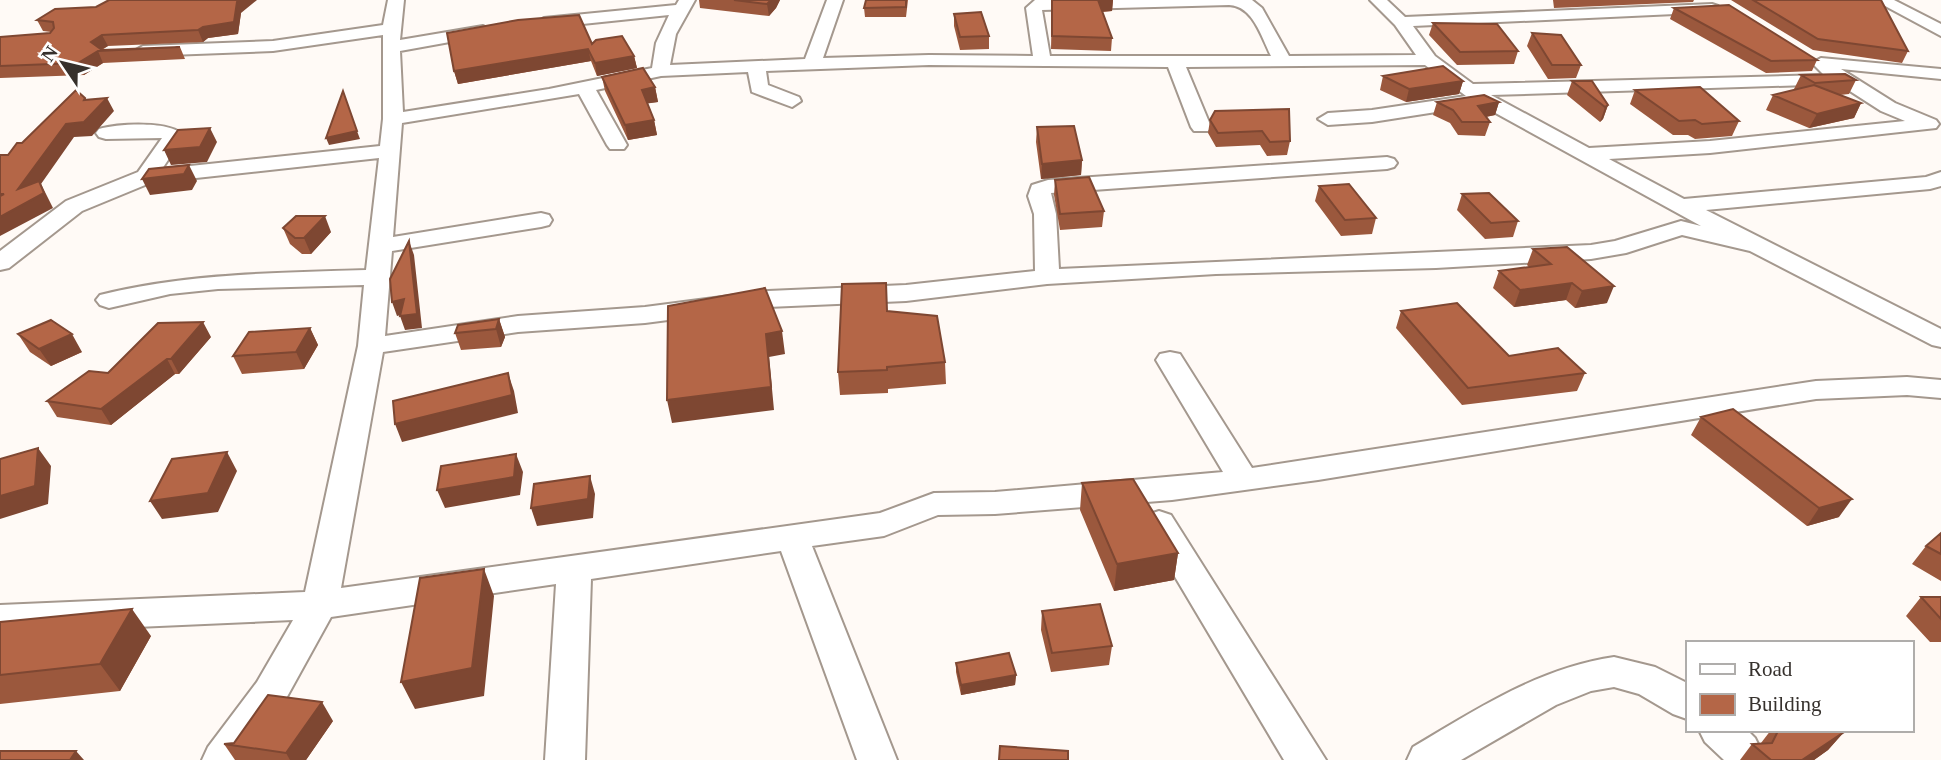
<svg xmlns="http://www.w3.org/2000/svg" width="1941" height="760" viewBox="0 0 1941 760" font-family="'Times New Roman',serif">
<style>
.lines{fill:none;stroke-linecap:round;stroke-linejoin:round}
.minor-casing{stroke:#a4988e;stroke-width:4}
.minor{fill:#fff;fill-rule:evenodd}
.wall{fill:#9b583d}
.shaded-wall{fill:#7e4732}
.building{fill:#b46647;stroke:#7e4732;stroke-width:2}
</style>
<rect width="100%" height="100%" fill="#fffaf6"/>
<g class="lines">
<!-- minor casing -->
<g class="minor-casing">
<path id="minor" d="M388,0H404L400,40L483,26L491,31L483,36L400,51L403,112L549,89L652,68L656,43L669,15L544,28L536,23L544,18L676,5L679,0H695L676,34L670,65L805,59L827,0H843L823,58L929,55L1033,56L1026,8L1035,0H1252L1262,8L1289,56L1416,55L1395,25L1370,0H1387L1405,17L1712,4L1718,6L1720,9L1718,12L1413,26L1435,56L1473,84L1824,75L1812,63L1821,58L1941,69V79L1841,69L1895,103L1936,120L1939,124L1936,128L1710,153L1609,159L1684,199L1926,177L1941,172V186L1930,189L1706,210L1941,329V347L1932,345L1750,251L1682,235L1626,253L1591,259L1436,268L1216,274L1047,284L906,301L768,307L645,323L518,332L383,352L341,588L880,513L934,493L995,492L1223,472L1156,360L1160,354L1170,352L1180,354L1252,468L1816,381L1907,377L1941,380V398L1907,395L1816,399L1318,480L1172,500L995,514L938,515L884,536L812,546L897,760H857L781,551L591,579L585,760H545L556,584L331,617L283,704L245,760H202L208,747L257,682L293,620L0,633V605L305,592L358,346L364,285L218,289L170,294L109,308L100,305L96,300L100,295C188,273 276,273 366,270L379,158L150,183L82,211L9,268L0,270V251L66,201L138,172L162,138L106,139L99,137L96,133L99,129C118,124 171,120 184,136L162,169L380,146L383,119V35L273,51L143,56L134,51L143,46L273,41L383,25ZM1229,5C1253,6 1261,36 1271,56H1050L1042,10ZM929,65L1168,67L1191,127L1194,131H1208L1211,127L1186,67L1425,65L1466,96L1372,110L1328,113L1318,119L1328,125L1372,122L1481,105L1701,226L1681,221L1615,241L1591,245L1059,269L1056,214L1051,193L1387,169L1394,167L1397,163L1394,159L1387,157L1048,180L1032,185L1028,196L1034,214L1035,271L906,285L768,291L645,307L518,316L385,336L392,251L541,227L549,225L552,220L549,215L541,213L393,237L402,123L579,94L607,145L610,149H624L627,145L596,90L661,76L748,72L752,92L792,107L801,101L799,97L768,85L766,71ZM1839,84L1881,111L1905,121L1710,141L1589,148L1491,95Z
M1874,0H1894L1941,24V36Z
M1159,511L1171,515L1326,760H1284L1143,523L1147,515Z
M1614,657L1655,667L1687,683V719L1673,714L1639,694L1614,687L1591,691L1556,705L1461,760H1407L1413,747C1477,709 1539,668 1614,657Z
M1699,730H1747L1755,738L1761,750L1756,760H1724L1705,742Z"/>
</g>
<!-- minor -->
<use href="#minor" class="minor"/>
</g>
<!-- wall -->
<path class="wall" d="M699,0H780L776,8L769,16L700,8Z
M866,0H908L906,17H865L864,8Z
M1052,0H1113L1112,11L1102,12L1112,38L1111,51L1051,49Z
M1553,0H1694L1693,2L1554,8Z
M1731,0H1881L1908,51L1902,63L1813,50Z
M1674,8L1817,60L1812,71L1766,73L1670,19Z
M241,13L238,34L208,38L203,42L108,46L102,50L180,47L185,59L103,63L84,75L0,78V37L50,33L51,32L43,31L37,20Z
M954,14L989,36V49L960,50L954,26Z
M1433,23L1518,51L1514,64L1457,65L1429,35Z
M1532,33L1581,65L1576,78L1548,79L1527,46Z
M592,44L634,56L637,68L597,76L591,61L458,84L454,71Z
M1801,75L1856,80L1849,94L1840,95L1861,103L1854,118L1809,128L1766,110L1773,95L1795,90L1794,89Z
M1383,76L1463,81L1459,94L1406,102L1380,90Z
M602,77L655,87L658,102L647,103L654,120L657,135L628,140L605,91Z
M1572,81L1608,105L1603,119L1600,122L1567,95Z
M1635,90L1739,121L1732,136L1695,139L1688,135H1673L1630,104Z
M1437,102H1499L1495,115L1486,117L1490,122L1485,136L1458,135L1450,123L1433,115Z
M1215,111L1290,141L1287,155L1267,156L1260,145L1216,147L1208,133L1210,120Z
M1037,127L1082,160L1081,175L1041,179L1036,142Z
M1055,180L1104,211L1102,227L1060,230L1054,195Z
M1319,186L1376,218L1372,234L1341,236L1315,201Z
M1462,194L1518,221L1513,237L1485,239L1457,210Z
M283,228L331,232L311,254H302L290,244Z
M1533,249L1607,303L1575,308L1566,300L1514,307L1493,288L1499,271L1529,267L1527,265Z
M888,311L945,362L946,384L888,389V393L840,395L838,372Z
M1401,311L1509,356L1585,373L1577,391L1462,405L1396,328Z
M499,319L505,337L501,347L461,350L455,333Z
M310,328L318,345L304,369L242,374L233,356Z
M18,334L82,352L51,366L30,352Z
M211,337L179,374H175L111,425L57,417L47,401L108,373Z
M1701,417L1839,517L1807,526L1691,435Z
M1082,483L1178,553L1174,580L1114,591L1080,510Z
M1941,533V581L1912,564L1926,546Z
M1921,597H1941V642H1930L1906,616Z
M1042,611L1112,646L1109,665L1051,672L1041,630Z
M0,622L151,636L120,691L0,704Z
M956,663L1016,675L1015,685L961,695L956,672Z
M333,721L306,760H235L224,744L234,743Z
M1771,730H1842L1844,732L1828,750L1814,760H1740L1752,744L1761,743Z"/>
<!-- shaded-wall -->
<path class="shaded-wall" d="M239,0H257L241,13L238,34L208,38L203,42L198,30Z
M771,0H780L776,8L769,16L767,4Z
M1098,0H1113L1112,11L1097,12Z
M102,35L108,46L98,51L103,63L84,75L78,63L91,42Z
M588,49L591,61L458,84L454,71Z
M634,56L637,68L597,76L595,63Z
M1463,81L1459,94L1406,102L1409,89Z
M655,87L658,102L644,104L642,90Z
M107,98L114,111L92,136L74,137L41,184L53,208L0,236V217L18,189L66,124Z
M1499,102L1495,115L1474,119L1478,106Z
M1861,103L1854,118L1809,128L1817,114Z
M1608,105L1603,119L1600,122L1605,107Z
M654,120L657,135L628,140L625,125Z
M210,128L217,142L207,162L171,165L164,150Z
M357,131L360,139L329,145L326,138Z
M1082,160L1081,175L1041,179L1042,164Z
M189,165L197,181L192,190L150,195L142,179Z
M325,216L331,232L311,254L304,238Z
M409,241L414,255L422,328L405,330L400,316L417,314Z
M1572,283L1566,300L1514,307L1520,290Z
M1614,286L1607,303L1575,308L1582,291Z
M404,299L409,313L397,316L392,302Z
M499,319L505,337L501,347L496,329Z
M203,322L211,337L179,374L171,359Z
M310,328L318,345L304,369L296,352Z
M782,331L785,354L769,357L774,410L672,423L667,400L766,334Z
M72,334L82,352L51,366L39,349Z
M167,359L175,374L111,425L101,409Z
M508,373L514,391L518,413L402,442L395,424Z
M38,448L51,466L48,504L0,519V496Z
M227,452L237,471L218,512L162,519L150,501Z
M516,454L523,472L520,495L445,508L437,490Z
M590,476L595,494L593,518L537,526L531,508Z
M1852,499L1839,517L1807,526L1819,508Z
M1178,553L1174,580L1114,591L1117,564Z
M484,569L494,596L484,696L415,709L401,682Z
M132,609L151,636L120,691L100,664Z
M1016,675L1015,685L961,695V685Z
M322,702L333,721L306,760H290L286,753Z
M1844,732L1828,750L1814,760H1802Z
M76,751L84,760H70Z"/>
<!-- building -->
<path class="building" d="M109,0H239L237,2L234,22L203,27L198,30L102,35L91,42L102,50L180,47L98,51L78,63L0,66V37L50,33L54,28L53,22L37,20L55,9L96,7Z
M734,0H771L767,4Z
M866,0H906V7L864,8Z
M1052,0H1098L1112,38L1052,36Z
M1753,0H1881L1908,51L1818,39Z
M1729,5L1817,60L1771,61L1674,8Z
M981,12L989,36L960,37L954,14Z
M579,15L592,44L596,40L622,36L634,56L595,63L588,49L454,71L447,33L518,20Z
M1433,23L1497,24L1518,51L1460,52Z
M1532,33L1561,35L1581,65H1552Z
M1443,66L1463,81L1409,89L1383,76Z
M643,68L655,87L642,90L654,120L625,125L602,77Z
M1845,74L1856,80L1815,83L1801,75Z
M1572,81H1592L1608,105L1605,107Z
M1814,85L1861,103L1817,114L1773,95Z
M1700,87L1739,121L1702,124L1695,120L1679,121L1635,90Z
M76,90L85,98L84,100L107,98L84,122L66,124L18,189L39,181L44,193L0,217V196L4,194H0V155H8L17,143H22Z
M343,91L357,131L326,138Z
M1484,95L1499,102L1478,106L1490,122H1462L1453,110L1437,102Z
M1289,109L1290,141L1270,142L1262,131L1218,133L1210,120L1215,111Z
M1074,126L1082,160L1042,164L1037,127Z
M210,128L200,147L164,150L178,130Z
M189,165L184,174L142,179L149,169Z
M1089,177L1104,211L1060,214L1055,180Z
M1349,184L1376,218L1345,220L1319,186Z
M1489,193L1518,221L1491,223L1462,194Z
M296,216H325L304,238H295L283,228Z
M409,241L417,314L400,316L404,299L392,302L390,279Z
M1567,247L1614,286L1582,291L1572,283L1520,290L1499,271L1551,264L1533,249Z
M886,283L887,311L937,316L945,362L887,367V370L838,372L842,284Z
M765,288L782,331L766,334L771,387L667,400L668,306Z
M1457,303L1509,356L1558,348L1585,373L1468,388L1401,311Z
M499,319L496,329L455,333L458,325Z
M51,320L72,334L39,349L18,334Z
M203,322L171,359H167L101,409L47,401L89,371L108,373L158,323Z
M310,328L296,352L233,356L249,332Z
M508,373L512,395L395,424L393,401Z
M1733,409L1852,499L1819,508L1701,417Z
M38,448L35,486L0,496V459Z
M227,452L208,493L150,501L172,459Z
M516,454L514,477L437,490L441,466Z
M590,476L588,499L531,508L534,484Z
M1133,479L1178,553L1117,564L1082,483Z
M1941,533V554L1926,546Z
M484,569L472,668L401,682L420,578Z
M1921,597H1941V619Z
M1100,604L1112,646L1052,653L1042,611Z
M132,609L100,664L0,675V622Z
M1009,653L1016,675L961,685L956,663Z
M268,695L322,702L286,753L224,744L234,743Z
M1777,730H1842L1844,732L1802,760H1771L1752,744L1772,743L1777,733Z
M1000,746L1068,751V760H999Z
M0,751H76L70,760H0Z"/>
<!-- legend -->
<rect x="1686" y="641" width="228" height="91" fill="#ffffff" stroke="#afadab" stroke-width="2"/>
<rect x="1700" y="664" width="35" height="10" fill="#ffffff" stroke="#afadab" stroke-width="2"/>
<text x="1748" y="676" font-size="21" fill="#36312d">Road</text>
<rect x="1700" y="694" width="35" height="21" fill="#b46647" stroke="#afadab" stroke-width="2"/>
<text x="1748" y="711" font-size="21" fill="#36312d">Building</text>
<!-- north arrow -->
<g transform="translate(63 63) rotate(305)" stroke="#ffffff" stroke-width="5" paint-order="stroke">
<path d="M0-5L12 26L0 18L-12 26Z" fill="#36312d"/>
<text y="-10" font-size="19" font-weight="bold" text-anchor="middle" fill="#36312d">N</text>
</g>
</svg>
